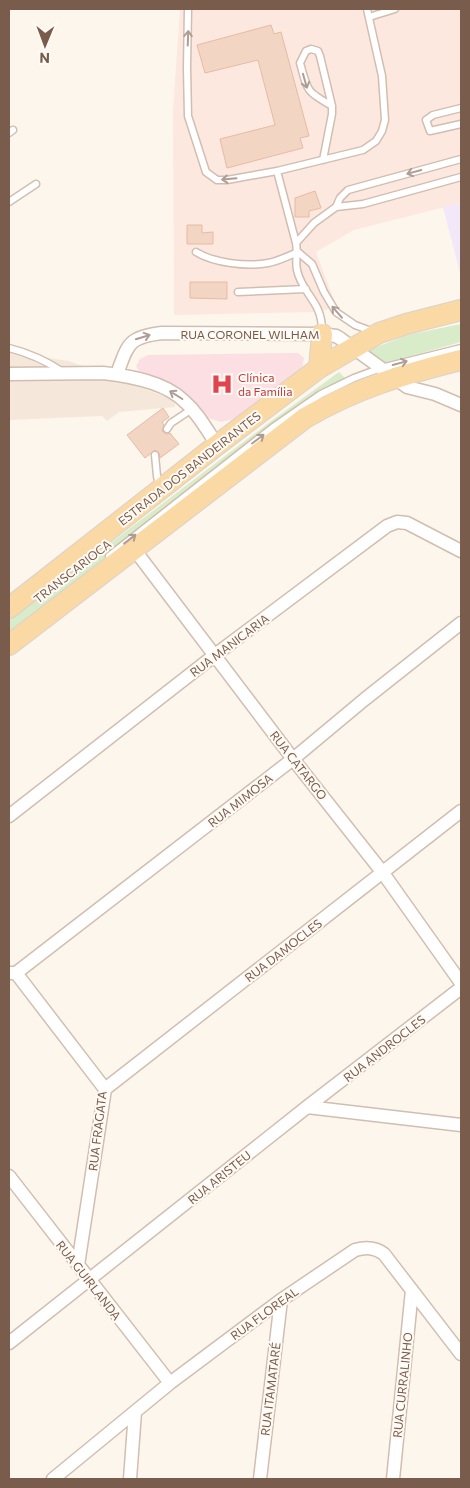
<svg xmlns="http://www.w3.org/2000/svg" width="470" height="1488" viewBox="0 0 470 1488" font-family="Commissioner,sans-serif">
<style>
.residential{fill:#f5e8da}
.commercial{fill:#fde8e0}
.education{fill:#f3e8fa}
.medical{fill:#fbdfe3}
.green{fill:#d8ecc9}
.building{fill:#f3d5c3;stroke:#e6bba3}
.lines{fill:none;stroke-linecap:round;stroke-linejoin:round}
.service-casing{stroke:#d1beb0;stroke-width:9}
.minor-casing{stroke:#d1beb0;stroke-width:15}
.primary-casing{stroke:#dad1cd;stroke-width:22}
.service{stroke:#fff;stroke-width:6}
.minor{stroke:#fff;stroke-width:12}
.primary{stroke:#fbd9a5;stroke-width:20}
.oneway{stroke:#af9d94}
.labels{text-anchor:middle;dominant-baseline:central;stroke-width:4;stroke-linejoin:round;paint-order:stroke}
.street-label{font-size:12px;fill:#7a5c4d;stroke:#fffaf3}
.health-label{font-size:12px;fill:#be3a42;stroke:#fffaf3;text-anchor:start}
</style>
<rect width="100%" height="100%" fill="#fdf6ec"/>
<!-- residential -->
<path class="residential" d="M9,352L69,361L174,400L175,407L119,412L107,421L102,416L9,420Z"/>
<!-- commercial -->
<path class="commercial" d="M180,9H461V203L354,230L316,252L336,305L333,307L320,312L174,315L173,111Z"/>
<!-- education -->
<path class="education" d="M461,203V277L443,207Z"/>
<!-- medical -->
<path class="medical" d="M298,353L304,358L302,368L234,419L221,422L206,417L187,395L140,374L136,366L140,359L148,355Z"/>
<!-- green -->
<path class="green" d="M461,324V342L379,365L364,352L407,335Z
M339,372L347,380L309,400L9,636V620L270,422Z"/>
<!-- building -->
<path class="building" d="M271,25L274,34L281,32L309,136L300,138L303,148L227,168L220,139L275,125L258,60L205,73L197,45Z
M315,191L321,208L309,211V217H295V198Z
M187,225H202V233L213,232V244H187Z
M190,282H227V299L190,298Z
M163,408L169,417L162,422L164,425L162,431L166,434L170,433L179,444L160,458L159,453L155,450L145,458L127,435Z"/>
<g class="lines">
<!-- service casing -->
<g class="service-casing">
<path id="service" d="M188,9L187,68L188,116L206,172L217,180H227L277,171L363,150L376,141L382,131L385,120L382,76L367,9
M369,17L395,9
M461,108L433,115L426,120L430,131L461,124
M9,133L13,130
M323,160L332,114V106L320,56L318,51L311,49L306,51L300,63C308,92 306,91 332,106
M277,171L296,243C298,252 295,262 297,270C302,294 322,301 322,330
M9,202L36,184
M336,207L363,204L461,177
M296,243L314,223L336,207L340,198L348,190L461,159
M196,252C214,263 247,267 268,263C279,261 288,256 298,252
M298,252L312,264L324,292L336,312L355,325L371,331
M238,292L306,289
M9,348C29,353 45,360 63,372
M167,429L171,423L192,409
M155,455L157,476L159,486
M109,556L272,428L321,394L354,378L381,368L461,348"/>
</g>
<!-- minor casing -->
<g class="minor-casing">
<path id="minor" d="M9,374L103,373C130,376 165,382 184,401C198,413 207,430 217,445
M117,374C128,344 128,337 162,333L322,334L336,336L341,339L407,387L435,394L461,405
M134,549L293,759L383,873L461,983
M9,816L215,655L387,526L397,522L407,523L461,551
M9,973H16L105,1089L78,1265
M16,973L293,759L365,699L461,623
M105,1089L461,811
M307,1107L461,1125
M9,1176L170,1383
M9,1343L307,1107L461,988
M53,1479L170,1383L281,1300L355,1250C366,1247 375,1247 384,1254L461,1354
M130,1479L135,1412
M260,1479L281,1300
M393,1479L412,1290"/>
</g>
<!-- primary casing -->
<g class="primary-casing">
<path id="primary" d="M319,368L322,334
M9,608L217,445L319,368L379,333L406,324L461,310
M9,645L305,418C357,388 404,374 461,360"/>
</g>
<!-- service -->
<use href="#service" class="service"/>
<!-- minor -->
<use href="#minor" class="minor"/>
<!-- primary -->
<use href="#primary" class="primary"/>
</g>
<!-- one-way arrows -->
<defs><path id="oneway-shaft" d="M-6 0H5M1.5-3L5.5 0L1.5 3" fill="none" stroke-width="1.6" stroke-linecap="round" stroke-linejoin="round" transform="scale(1.25)"/></defs>
<g class="oneway">
<use href="#oneway-shaft" transform="translate(188 38) rotate(-88)"/>
<use href="#oneway-shaft" transform="translate(305 81) rotate(74)"/>
<use href="#oneway-shaft" transform="translate(414 172) rotate(165)"/>
<use href="#oneway-shaft" transform="translate(229 179) rotate(175)"/>
<use href="#oneway-shaft" transform="translate(337 312) rotate(-131)"/>
<use href="#oneway-shaft" transform="translate(143 337) rotate(-17)"/>
<use href="#oneway-shaft" transform="translate(400 363) rotate(-15)"/>
<use href="#oneway-shaft" transform="translate(176 395) rotate(-148)"/>
<use href="#oneway-shaft" transform="translate(258 439) rotate(-37)"/>
<use href="#oneway-shaft" transform="translate(130 539) rotate(-38)"/>
</g>
<!-- icons -->
<defs>
<g id="hospital-bare" transform="scale(1.725)"><path d="M-5-5h3v3.5h4V-5h3V5h-3V1.5h-4V5h-3Z" fill="#e0444e" stroke="#fffaf3" stroke-width="2.5" paint-order="stroke"/></g>
</defs>
<g fill-rule="evenodd">
<use href="#hospital-bare" x="222" y="384"/>
</g>
<g class="labels">
<!-- street labels -->
<g class="street-label">
<text x="250" y="334">RUA CORONEL WILHAM</text>
<text transform="translate(189 468) rotate(-38)">ESTRADA DOS BANDEIRANTES</text>
<text transform="translate(72 571) rotate(-38)">TRANSCARIOCA</text>
<text transform="translate(229 645) rotate(-37)">RUA MANICARIA</text>
<text transform="translate(299 765) rotate(52)">RUA CATARGO</text>
<text transform="translate(240 800) rotate(-38)">RUA MIMOSA</text>
<text transform="translate(283 950) rotate(-38)">RUA DAMOCLES</text>
<text transform="translate(384 1048) rotate(-38)">RUA ANDROCLES</text>
<text transform="translate(97 1131) rotate(-83)">RUA FRAGATA</text>
<text transform="translate(219 1177) rotate(-39)">RUA ARISTEU</text>
<text transform="translate(89 1280) rotate(52)">RUA GUIRLANDA</text>
<text transform="translate(264 1313) rotate(-36)">RUA FLOREAL</text>
<text transform="translate(402 1385) rotate(-84)">RUA CURRALINHO</text>
<text transform="translate(270 1389) rotate(-83)">RUA ITAMATARÉ</text>
</g>
<!-- health labels -->
<g class="health-label">
<text x="238" y="377">Clínica<tspan x="238" dy="14">da Família</tspan></text>
</g>
</g>
<!-- border -->
<rect width="470" height="1488" fill="none" stroke="#7a5c4d" stroke-width="20"/>
<!-- north arrow -->
<g transform="translate(45 45) rotate(181)" stroke="#fffaf3" stroke-width="4" paint-order="stroke">
<path d="M0-4L9 19L0 12L-9 19Z" fill="#7a5c4d"/>
<text y="-8" font-size="14" font-weight="bold" text-anchor="middle" fill="#7a5c4d">N</text>
</g>
</svg>
